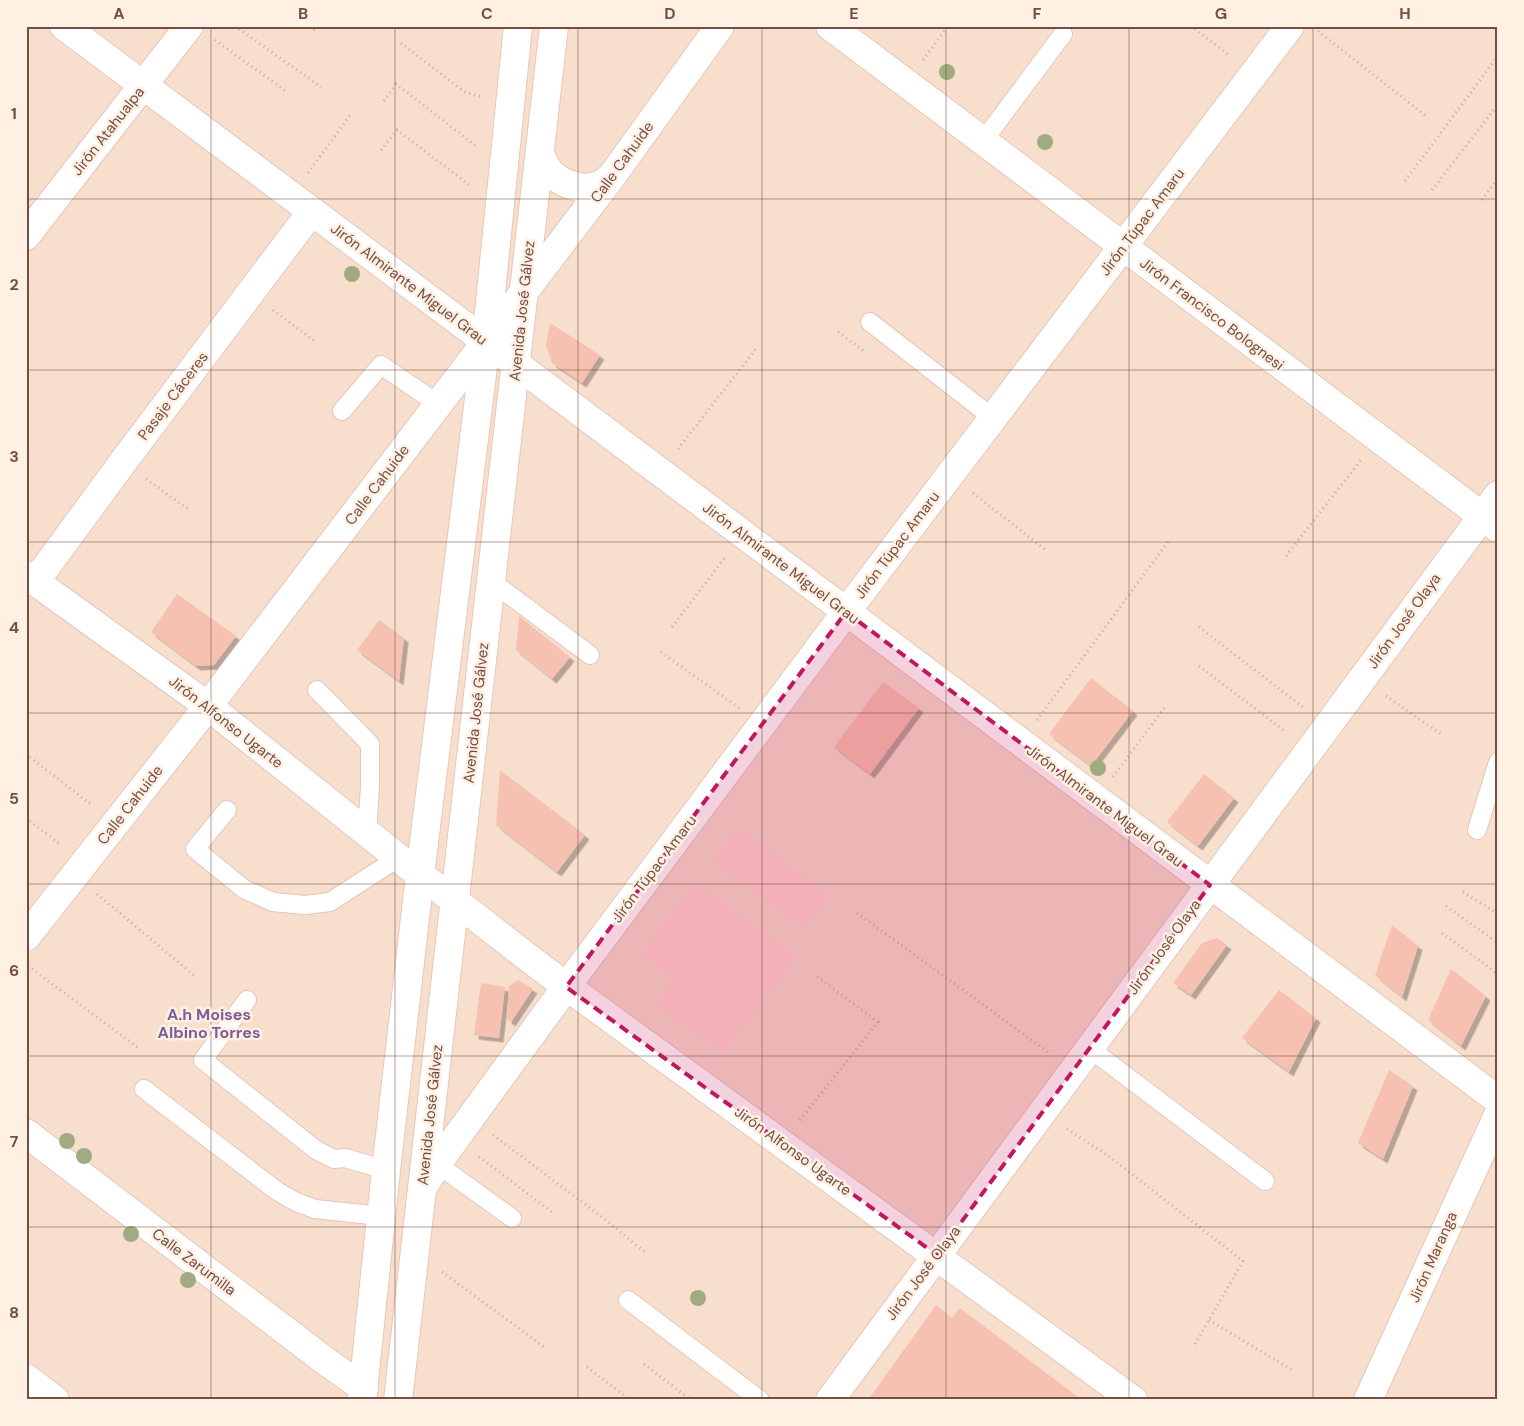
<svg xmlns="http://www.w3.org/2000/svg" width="1524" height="1426" viewBox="0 0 1524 1426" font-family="'DM Sans',sans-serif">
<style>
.residential{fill:#f8decd}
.commercial{fill:#ffd6cf}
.building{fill:#f6c1b1;filter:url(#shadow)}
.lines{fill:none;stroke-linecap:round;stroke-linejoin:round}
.lane-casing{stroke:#e4c7bb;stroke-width:20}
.street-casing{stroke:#e4c7bb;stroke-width:30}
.secondary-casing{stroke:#eac7b7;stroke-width:30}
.path{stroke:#daa595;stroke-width:3;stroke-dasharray:1 4;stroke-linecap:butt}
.lane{stroke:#fff;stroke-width:18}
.street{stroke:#fff;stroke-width:28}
.secondary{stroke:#fff;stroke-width:28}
.tree{fill:#a0ab82}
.marked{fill:#c2185b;fill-opacity:0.2;stroke:#c2185b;stroke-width:4;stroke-dasharray:10 6;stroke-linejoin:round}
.grid{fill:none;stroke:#754d43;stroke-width:1;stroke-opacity:0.55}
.labels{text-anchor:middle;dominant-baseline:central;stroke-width:5;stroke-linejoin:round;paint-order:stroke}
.street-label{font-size:15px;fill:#754d43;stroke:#fff0e4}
.neighbourhood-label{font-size:16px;font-weight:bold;fill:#7c5e99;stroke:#fff0e4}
.neatline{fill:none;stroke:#754d43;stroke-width:2}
.grid-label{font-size:16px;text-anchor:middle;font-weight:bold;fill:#754d43}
</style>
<defs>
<filter id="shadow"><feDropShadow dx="4.5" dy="4.5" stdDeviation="0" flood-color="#0004"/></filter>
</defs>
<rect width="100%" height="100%" fill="#feebdc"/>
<!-- residential -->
<path class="residential" d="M26,26H1498V1400H26Z"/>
<!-- commercial -->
<path class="commercial" d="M739,828L829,895L805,928L712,862Z
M695,883L796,956L772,990L723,1052L657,1005L673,978L641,954Z"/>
<!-- building -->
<path class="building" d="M550,323L600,355L582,383L552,363L546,345Z
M177,594L236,636L214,665L196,666L151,632Z
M519,616L570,657L552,679L516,650Z
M379,620L404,638L399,681L357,650Z
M1091,678L1133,711L1091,766L1049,734Z
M883,682L919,708L870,774L834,747Z
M500,770L585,835L557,872L496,825Z
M1204,774L1234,798L1198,846L1167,822Z
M1392,925L1418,946L1402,997L1375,975Z
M1217,938L1227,945L1191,995L1173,983L1202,943Z
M1451,969L1486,996L1461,1046L1428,1020Z
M518,980L533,989L511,1022L507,1019L509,986Z
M481,983L505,987L499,1038L474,1035Z
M1279,990L1316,1018L1289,1072L1242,1038Z
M1389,1070L1413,1086L1383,1159L1358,1143Z
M936,1305L952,1318L960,1308L1082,1400H868Z"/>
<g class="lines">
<!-- lane casing -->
<g class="lane-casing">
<path id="lane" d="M983,141L1063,34
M870,322L993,418
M342,411L381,365L438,404
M491,581L590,655
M317,690L370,744V787L367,833
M227,810L195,849L244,889L273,902L305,905L330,902L398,858
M1477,830L1498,762
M247,1000L203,1060L316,1150L334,1159L345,1158L386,1170
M1089,1048L1265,1181
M144,1089L277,1191L296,1202L315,1209L381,1216
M437,1164L512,1218
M628,1300L760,1400"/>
</g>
<!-- street casing -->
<g class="street-casing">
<path id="street" d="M64,26L516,364L1498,1100
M830,26L1498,528
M26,236L189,26
M26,575L208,706L420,875C471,911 518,952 569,988C756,1126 946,1262 1133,1400
M35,582L123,462L312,211
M26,937L208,706L524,292L612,176L720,26
M26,1133L328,1363L364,1388
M422,1189L437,1164L566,987L846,612L1290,26
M26,1378L55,1400
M830,1400L1498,495
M1368,1400L1498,1115"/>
</g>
<!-- secondary casing -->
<g class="secondary-casing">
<path id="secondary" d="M540,154C543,160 545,166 549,171C560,184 584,192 599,185C604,183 608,179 612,176
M362,1400L386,1170L420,875L486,342L518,26
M398,1400L554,26"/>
</g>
<!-- path -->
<path class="path" d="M235,26L321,87
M310,26L317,32
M356,26L358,27
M1191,26L1230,56
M1318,31L1426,116
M215,40L287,92
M401,43L463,91L481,97
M923,60L948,26
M384,101L396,84L476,146
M381,150L397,130L472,187
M308,173L350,115
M1405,181L1498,56
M1432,190L1496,107L1498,108
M1482,200L1498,178
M273,310L316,342
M838,332L864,351
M678,449L756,349
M146,479L188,509
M973,493L1047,551
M1286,556L1361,460
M672,627L726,556
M1199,627L1304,708
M661,652L739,708
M1199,666L1286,732
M1386,696L1441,734
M1037,720L1170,539
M26,754L93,806
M1113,777L1165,707
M26,818L61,845
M1463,892L1498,914
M97,894L196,977
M1446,906L1498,943
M857,913L1051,1054
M1442,933L1498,974
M28,966L140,1049
M800,1120L878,1022L815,975
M1067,1129L1110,1157L1243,1261L1195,1344
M493,1135L606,1220L647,1254
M479,1157L552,1212
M442,1272L544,1347
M1209,1320L1292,1370
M644,1364L691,1400
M587,1367L630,1400"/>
<!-- lane -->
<use href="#lane" class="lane"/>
<!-- street -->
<use href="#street" class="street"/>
<!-- secondary -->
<use href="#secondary" class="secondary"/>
</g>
<!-- trees -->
<g class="tree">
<circle cx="947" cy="72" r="8"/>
<circle cx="1045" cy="142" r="8"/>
<circle cx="352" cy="274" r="8"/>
<circle cx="1098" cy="768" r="8"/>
<circle cx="67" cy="1141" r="8"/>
<circle cx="84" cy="1156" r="8"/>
<circle cx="131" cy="1234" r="8"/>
<circle cx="188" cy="1280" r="8"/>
<circle cx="698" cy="1298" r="8"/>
</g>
<!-- marked area -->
<path class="marked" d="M846,612L1210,885L937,1255L566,987Z"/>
<!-- grid -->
<path class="grid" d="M211,26V1400M395,26V1400M578,26V1400M762,26V1400M946,26V1400M1129,26V1400M1313,26V1400M26,199H1498M26,370H1498M26,542H1498M26,713H1498M26,884H1498M26,1056H1498M26,1227H1498"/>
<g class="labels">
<!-- street labels -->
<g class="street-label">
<text transform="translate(108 131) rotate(-52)">Jirón Atahualpa</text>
<text transform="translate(622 162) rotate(-54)">Calle Cahuide</text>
<text transform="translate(1142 222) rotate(-53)">Jirón Túpac Amaru</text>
<text transform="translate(409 284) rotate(37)">Jirón Almirante Miguel Grau</text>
<text transform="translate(522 311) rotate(-84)">Avenida José Gálvez</text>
<text transform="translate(1212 314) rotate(37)">Jirón Francisco Bolognesi</text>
<text transform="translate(173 396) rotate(-53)">Pasaje Cáceres</text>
<text transform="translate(377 485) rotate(-53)">Calle Cahuide</text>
<text transform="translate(897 545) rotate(-53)">Jirón Túpac Amaru</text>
<text transform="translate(781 563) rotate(37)">Jirón Almirante Miguel Grau</text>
<text transform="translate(1404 621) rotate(-54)">Jirón José Olaya</text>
<text transform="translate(476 713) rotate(-84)">Avenida José Gálvez</text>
<text transform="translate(226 722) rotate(38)">Jirón Alfonso Ugarte</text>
<text transform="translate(130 805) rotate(-52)">Calle Cahuide</text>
<text transform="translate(1105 806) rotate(37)">Jirón Almirante Miguel Grau</text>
<text transform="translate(654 869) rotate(-53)">Jirón Túpac Amaru</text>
<text transform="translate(1164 947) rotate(-54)">Jirón José Olaya</text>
<text transform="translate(430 1115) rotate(-84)">Avenida José Gálvez</text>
<text transform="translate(793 1151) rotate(36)">Jirón Alfonso Ugarte</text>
<text transform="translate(1433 1257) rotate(-66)">Jirón Maranga</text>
<text transform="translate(194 1262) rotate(37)">Calle Zarumilla</text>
<text transform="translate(923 1273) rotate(-53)">Jirón José Olaya</text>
</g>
<!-- neighbourhood labels -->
<g class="neighbourhood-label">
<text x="209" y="1014">A.h Moises<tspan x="209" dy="18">Albino Torres</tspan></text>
</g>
</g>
<!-- border -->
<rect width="1524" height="1426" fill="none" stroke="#fff0e4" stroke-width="55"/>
<rect x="28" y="28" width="1468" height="1370" class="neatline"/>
<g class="grid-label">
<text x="119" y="19">A</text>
<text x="303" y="19">B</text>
<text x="487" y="19">C</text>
<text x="670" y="19">D</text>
<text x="854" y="19">E</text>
<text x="1037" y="19">F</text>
<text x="1221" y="19">G</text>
<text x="1405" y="19">H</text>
<text x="14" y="119">1</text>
<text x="14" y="290">2</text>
<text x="14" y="462">3</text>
<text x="14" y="633">4</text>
<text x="14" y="804">5</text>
<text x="14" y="976">6</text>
<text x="14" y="1147">7</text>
<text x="14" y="1318">8</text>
</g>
</svg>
